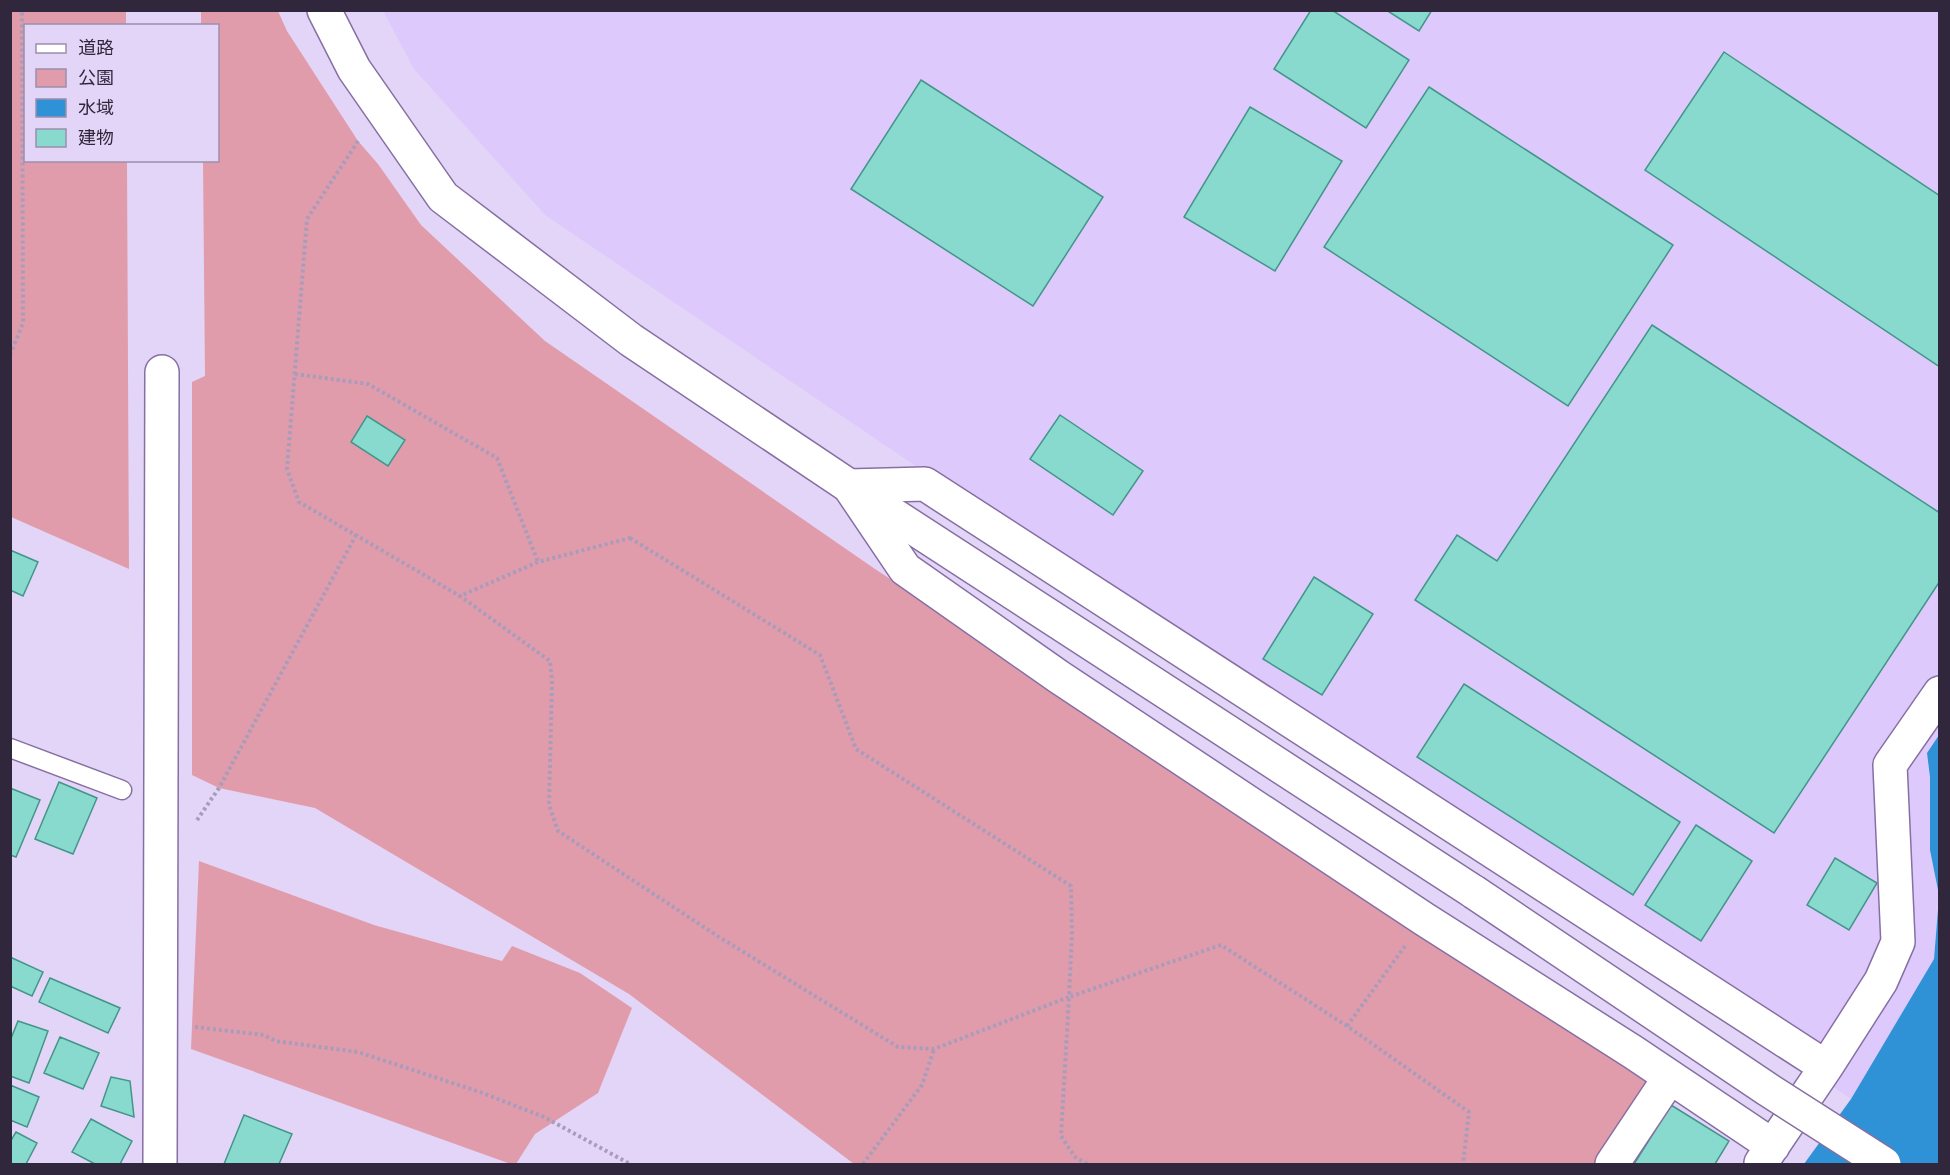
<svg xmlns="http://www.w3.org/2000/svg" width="1950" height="1175" viewBox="0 0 1950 1175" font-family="'IBM Plex Serif','Noto Sans JP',serif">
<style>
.built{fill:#dec9fc}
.green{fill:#e19cac}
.water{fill:#2f92d7}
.building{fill:#89dace;stroke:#43958a;stroke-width:1.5}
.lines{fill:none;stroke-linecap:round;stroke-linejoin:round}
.lane-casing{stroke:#866fa3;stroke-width:21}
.street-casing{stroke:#866fa3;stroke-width:36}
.secondary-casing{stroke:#866fa3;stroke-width:36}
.path{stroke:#a99cba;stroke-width:4;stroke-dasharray:3 3;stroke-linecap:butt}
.lane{stroke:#fff;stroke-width:18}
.street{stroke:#fff;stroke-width:33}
.secondary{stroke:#fff;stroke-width:33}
.secondary-bridge-casing{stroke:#866fa3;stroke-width:36;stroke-linecap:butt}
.secondary-bridge{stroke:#fff;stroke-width:33}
</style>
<rect width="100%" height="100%" fill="#e3d5f7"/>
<!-- built -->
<path class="built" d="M383,11H1939L1940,735L1927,754L1930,777L1931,850L1939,897L1934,959L1851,1099L545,215L414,69Z"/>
<!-- green -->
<path class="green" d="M11,10L126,11V25L26,26V160L127,161L129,569L11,517Z
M201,11H278L287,31L358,141L378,164L421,225L545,341L875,569L1651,1077L1598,1164H854L629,994L315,808L219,788L192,775V382L205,376L203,161L218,160V26L201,25Z
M199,861L374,925L502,961L512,946L580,973L632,1008L598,1093L535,1134L516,1164H511L191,1049Z"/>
<!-- water -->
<path class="water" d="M1939,735V895L1930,850V777L1927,753Z
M1939,897V1164H1804L1851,1099L1934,959Z"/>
<!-- building -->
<path class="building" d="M1311,10H1332L1409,60L1366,128L1274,69Z
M1386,10H1432L1419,31Z
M1724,52L1940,196V367L1645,170Z
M921,80L1103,197L1033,306L851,189Z
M1429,87L1673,245L1568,406L1324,247Z
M1250,107L1342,161L1275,271L1184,217Z
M1652,325L1940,513V581L1774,833L1415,600L1457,535L1497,561Z
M1060,415L1143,471L1113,515L1030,459Z
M367,416L405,440L388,466L351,442Z
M10,550L38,562L23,596L10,590Z
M1314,577L1373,614L1322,695L1263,659Z
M1464,684L1680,822L1633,895L1417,757Z
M59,782L97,798L73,854L35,839Z
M10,788L40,800L16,857L10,855Z
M1696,825L1752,861L1701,941L1645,905Z
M1835,858L1877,883L1849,930L1807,905Z
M10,957L43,972L32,996L10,986Z
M50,978L120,1008L108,1033L39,1002Z
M18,1021L48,1031L29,1083L10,1076V1041Z
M60,1037L99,1053L83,1089L44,1073Z
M111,1077L130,1081L134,1117L101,1106Z
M10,1085L39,1097L27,1127L10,1120Z
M1671,1105L1729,1141L1715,1164H1634Z
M244,1115L292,1134L279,1164H224Z
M91,1119L132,1141L120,1164H95L72,1152Z
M16,1132L37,1143L26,1164H10V1142Z"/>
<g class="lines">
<!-- lane casing -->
<g class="lane-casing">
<path id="lane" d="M10,748L122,790"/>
</g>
<!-- street casing -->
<g class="street-casing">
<path id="street" d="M849,486L925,484L1826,1067
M849,486L905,569L1059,677L1424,919L1633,1052L1773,1146
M1761,1163L1826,1067L1881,981L1898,942L1890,765L1940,693
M160,1164L162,372
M1612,1164L1670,1077"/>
</g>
<!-- secondary casing -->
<g class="secondary-casing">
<path id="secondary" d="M324,10L354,69L443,197L631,340L849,486L1474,892"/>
</g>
<!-- path -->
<path class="path" d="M358,141L307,219L287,469L299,502L460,596
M10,355L23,323L22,10
M295,374L368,384L497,458L538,562
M630,538L820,655L856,749L1071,886L1072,932L1069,997L934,1049L898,1047L719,937L558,831L549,805L552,683L550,661L460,596L538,562Z
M197,820L219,788L356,535
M1347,1026L1405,946
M195,1027L264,1035L275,1041L358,1052L480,1092L544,1117L630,1164
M863,1164L922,1085L934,1049
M1087,1164L1075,1157L1061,1136L1069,997L1221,945L1347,1026L1469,1112L1463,1164"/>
<!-- lane -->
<use href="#lane" class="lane"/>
<!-- street -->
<use href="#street" class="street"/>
<!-- secondary -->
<use href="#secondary" class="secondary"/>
<!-- secondary-bridge casing -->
<g class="secondary-bridge-casing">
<path id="secondary-bridge" d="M1474,892L1767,1089L1884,1164"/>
</g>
<!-- secondary-bridge -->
<use href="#secondary-bridge" class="secondary-bridge"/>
</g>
<!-- border -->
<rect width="1950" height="1175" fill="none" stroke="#31273d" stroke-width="24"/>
<!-- legend -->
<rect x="24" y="24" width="195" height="138" fill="#e3d5f7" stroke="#9c8fad" stroke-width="1.5"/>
<rect x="36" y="44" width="30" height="9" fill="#ffffff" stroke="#9c8fad" stroke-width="1.5"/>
<text x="78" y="54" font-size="18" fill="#31273d">道路</text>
<rect x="36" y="69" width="30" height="18" fill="#e19cac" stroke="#9c8fad" stroke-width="1.5"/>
<text x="78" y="84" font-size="18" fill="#31273d">公園</text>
<rect x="36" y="99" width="30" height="18" fill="#2f92d7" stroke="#9c8fad" stroke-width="1.5"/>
<text x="78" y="114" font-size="18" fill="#31273d">水域</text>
<rect x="36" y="129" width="30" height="18" fill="#89dace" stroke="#9c8fad" stroke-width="1.5"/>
<text x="78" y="144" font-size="18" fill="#31273d">建物</text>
</svg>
